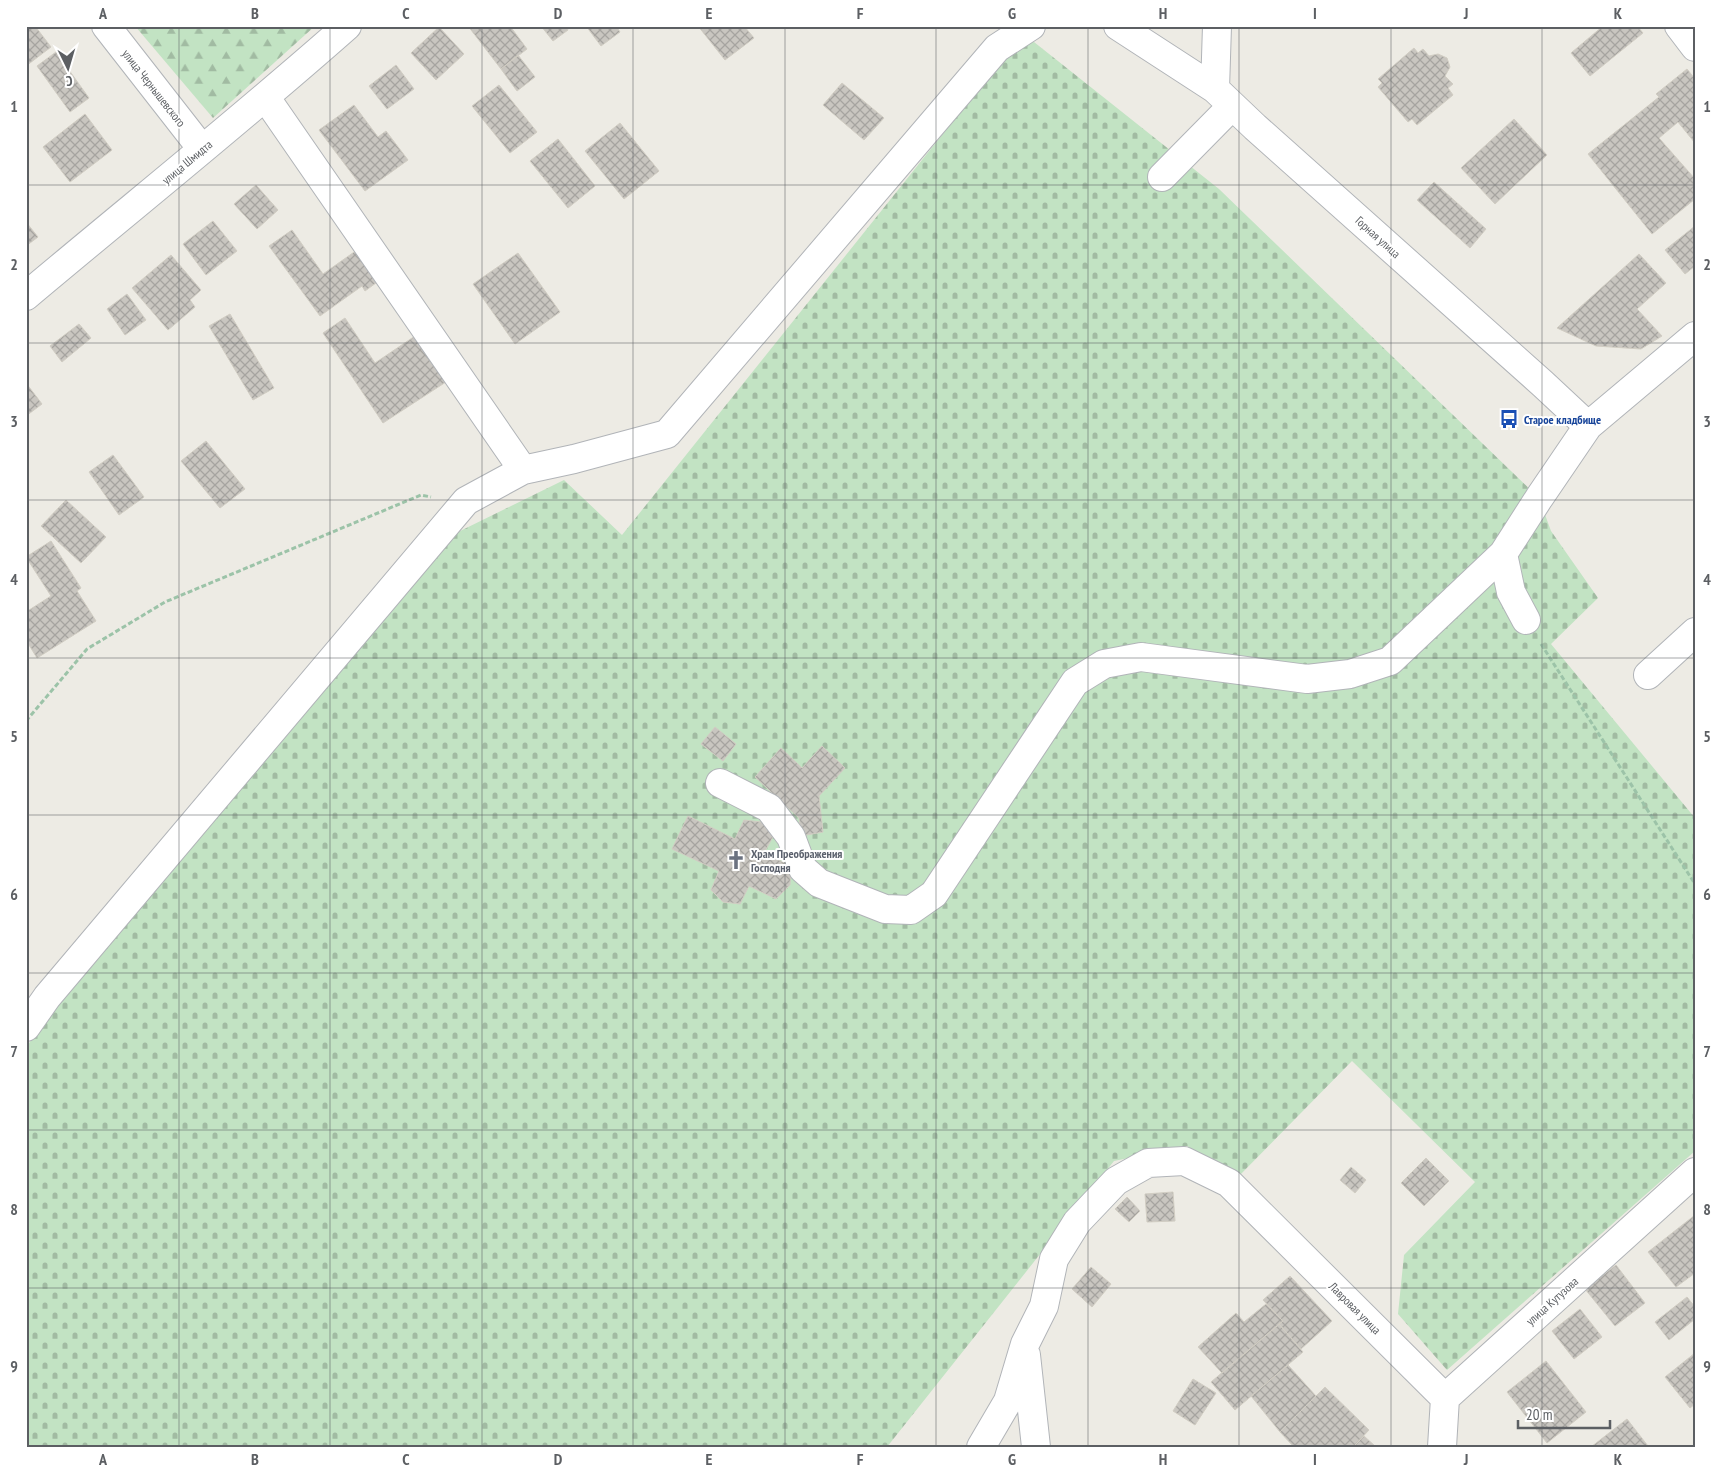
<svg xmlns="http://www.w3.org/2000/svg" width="1721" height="1473" viewBox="0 0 1721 1473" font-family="'PT Sans Narrow',sans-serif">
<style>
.forest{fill:url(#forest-firs)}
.cemetery{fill:url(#cemetery-stones)}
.building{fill:url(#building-cross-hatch);stroke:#d1cdc3}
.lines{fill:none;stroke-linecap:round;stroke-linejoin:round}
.minor-casing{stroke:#b1b4b8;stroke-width:30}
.path{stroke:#9cc3a8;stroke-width:3;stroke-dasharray:5 2.5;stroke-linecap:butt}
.minor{stroke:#fff;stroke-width:28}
.grid{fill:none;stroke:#5c5f63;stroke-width:1;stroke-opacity:0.55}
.labels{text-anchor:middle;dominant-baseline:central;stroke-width:4;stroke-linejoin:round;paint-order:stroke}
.street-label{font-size:12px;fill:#5c5f63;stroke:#fff}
.transit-label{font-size:12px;font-weight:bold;fill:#164399;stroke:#fff;text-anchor:start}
.worship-label{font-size:12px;font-weight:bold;fill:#5b616d;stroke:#fff;text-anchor:start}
.neatline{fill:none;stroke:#5c5f63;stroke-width:2}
.grid-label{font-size:16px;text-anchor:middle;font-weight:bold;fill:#5c5f63}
</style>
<defs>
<pattern id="forest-firs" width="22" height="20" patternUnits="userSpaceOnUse" patternTransform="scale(1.25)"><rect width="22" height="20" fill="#c2e3c3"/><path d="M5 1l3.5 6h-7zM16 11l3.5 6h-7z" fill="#a1bba2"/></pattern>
<pattern id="cemetery-stones" width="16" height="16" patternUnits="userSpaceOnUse" patternTransform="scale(1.25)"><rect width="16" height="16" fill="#c2e3c3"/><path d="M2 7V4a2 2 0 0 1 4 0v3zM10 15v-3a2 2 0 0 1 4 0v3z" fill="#a1bba2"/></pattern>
<pattern id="building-cross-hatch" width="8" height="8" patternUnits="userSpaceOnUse" patternTransform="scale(1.25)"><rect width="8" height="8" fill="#c9c6c0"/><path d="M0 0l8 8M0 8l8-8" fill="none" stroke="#a6a4a0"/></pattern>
</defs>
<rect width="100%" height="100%" fill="#edebe4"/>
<!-- forest -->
<path class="forest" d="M135,26H315L213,118Z"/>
<!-- cemetery -->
<path class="cemetery" d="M1034,42L1219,189L1539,498L1551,531L1598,598L1551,644L1695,818V1151L1447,1370L1398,1314L1404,1255L1475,1182L1352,1061L1238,1177L1187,1146L1114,1161L887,1447H26V1048L44,1020L452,535L564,480L622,535L1014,45Z"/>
<!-- building -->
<path class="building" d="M31,26H35L51,47L26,66V30Z
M468,26H510L527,49L501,69Z
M541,26H566L568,30L553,41Z
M586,26H616L620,32L601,46Z
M698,26H744L754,38L725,60Z
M1603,26H1637L1643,33L1590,76L1571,53Z
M439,27L464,54L436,80L411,53Z
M1414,48L1418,53L1423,49L1429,56L1438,54L1447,58L1450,67L1445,76L1453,84L1448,88L1453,95L1417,125L1412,119L1408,122L1378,87L1382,83L1378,79Z
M56,52L89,98L70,112L37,66Z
M518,55L535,77L517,91L501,69Z
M396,65L414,89L387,109L369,86Z
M1687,69L1695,79V143L1678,122L1659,138L1695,179V199L1652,234L1588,154L1659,97L1656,94Z
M842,83L884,118L864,140L823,105Z
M499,85L537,132L510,153L472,106Z
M354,105L378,137L386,131L408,160L365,191L319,130Z
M85,114L112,150L70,182L43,147Z
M1514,119L1547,155L1495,204L1461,168Z
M620,123L659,171L624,199L585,151Z
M558,139L595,186L568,208L530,161Z
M1434,182L1486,229L1470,248L1417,200Z
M256,185L278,210L257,229L234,204Z
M213,221L237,251L206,275L183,244Z
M26,222L38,237L26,246Z
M1695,226V260L1693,261L1695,266L1685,274L1665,250Z
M292,230L323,274L357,250L380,280L365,291L362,286L320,316L269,246Z
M518,253L560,312L515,344L473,284Z
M1639,254L1666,283L1637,309L1662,336L1641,349L1596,346L1557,328Z
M171,255L201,290L190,300L195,307L168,330L132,288Z
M127,294L146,320L125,335L107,309Z
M230,314L274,388L253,400L209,326Z
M345,318L375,363L418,334L449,380L383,423L323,333Z
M79,324L91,338L62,362L50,346Z
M26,383L42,404L26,416Z
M206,441L245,489L220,508L181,461Z
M113,455L144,497L119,515L89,472Z
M66,500L106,537L81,563L41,526Z
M51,541L81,588L77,591L96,621L37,658L26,640V612L51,596L26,557Z
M715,727L736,744L723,761L701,744Z
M822,746L845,768L819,796L823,832L801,836L799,818L755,777L781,748L802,768Z
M688,816L735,839L744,820L761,822L774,835L764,853L791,866L790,885L776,899L749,886L740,904L723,902L711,890L719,871L672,849Z
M1426,1158L1449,1181L1424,1206L1401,1183Z
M1351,1167L1366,1180L1355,1193L1340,1180Z
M1173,1192L1175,1221L1147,1222L1145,1194Z
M1127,1197L1140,1211L1129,1222L1115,1209Z
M1695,1215V1273L1676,1287L1648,1252Z
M1616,1265L1645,1303L1615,1326L1585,1289Z
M1091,1267L1111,1284L1092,1307L1072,1289Z
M1290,1276L1332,1321L1301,1349L1279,1324L1283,1321L1263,1300Z
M1687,1297L1695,1307V1319L1669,1340L1655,1322Z
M1266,1304L1283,1321L1222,1373L1198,1347L1236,1313L1244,1322Z
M1580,1309L1602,1337L1574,1359L1552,1331Z
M1279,1324L1303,1352L1235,1410L1211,1382Z
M1695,1353V1404L1690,1408L1665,1377Z
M1546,1361L1586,1412L1547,1443L1507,1392Z
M1288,1365L1316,1396L1280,1432L1251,1396Z
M1193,1379L1216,1393L1195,1425L1173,1411Z
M1325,1387L1369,1430L1353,1447H1294L1280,1432Z
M1627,1419L1648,1446L1647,1447H1591Z
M1364,1436L1376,1447H1353Z"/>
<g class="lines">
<!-- minor casing -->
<g class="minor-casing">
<path id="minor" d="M106,26L202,149
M1118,26L1215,89
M1217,26L1215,89L1255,127L1543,384L1588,426
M1679,26L1695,47
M266,98L523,470
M1162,177L1232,106
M26,296C133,206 242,119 347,26
M1526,620L1511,592L1503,554L1539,498L1588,426L1695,336
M1648,675L1695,632
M720,783L769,808L791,837L803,869L819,883L885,909L911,910L934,894L1075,682L1104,664L1141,657L1307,679L1350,674L1390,661L1503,554
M26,1027L47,997L466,501L523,470L574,459L667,434L997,48L1031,26
M1026,1355L1036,1447
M981,1447L1008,1401L1025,1344L1044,1306L1054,1259L1077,1222L1116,1181L1148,1163L1184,1161L1229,1183L1445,1398
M1442,1447L1445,1398L1695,1172"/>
</g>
<!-- path -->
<path class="path" d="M1541,644L1695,884
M26,721L87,649L165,602L421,495L431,497"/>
<!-- minor -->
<use href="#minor" class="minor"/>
</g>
<!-- grid -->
<path class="grid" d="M179,26V1447M330,26V1447M482,26V1447M633,26V1447M785,26V1447M936,26V1447M1088,26V1447M1239,26V1447M1391,26V1447M1542,26V1447M26,185H1695M26,343H1695M26,500H1695M26,658H1695M26,815H1695M26,973H1695M26,1130H1695M26,1288H1695"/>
<!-- icons -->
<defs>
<g id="bus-bare" transform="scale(1.5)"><path d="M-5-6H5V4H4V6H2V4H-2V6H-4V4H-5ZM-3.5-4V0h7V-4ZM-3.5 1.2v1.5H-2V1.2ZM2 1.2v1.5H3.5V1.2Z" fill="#1a4fb4" stroke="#fff" stroke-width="2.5" paint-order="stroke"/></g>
<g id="church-bare" transform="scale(1.5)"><path d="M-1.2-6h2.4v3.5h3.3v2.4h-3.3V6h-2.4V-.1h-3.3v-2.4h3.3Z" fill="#6b7280" stroke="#fff" stroke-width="2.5" paint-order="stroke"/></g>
</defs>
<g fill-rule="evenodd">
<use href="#bus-bare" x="1509" y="419"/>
<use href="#church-bare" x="736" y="860"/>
</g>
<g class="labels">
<!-- street labels -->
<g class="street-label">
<text transform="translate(154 88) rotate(52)">улица Чернышевского</text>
<text transform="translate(187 162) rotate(-40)">улица Шмидта</text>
<text transform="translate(1378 237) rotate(42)">Горная улица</text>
<text transform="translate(1552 1301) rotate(-42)">улица Кутузова</text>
<text transform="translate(1355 1308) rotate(45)">Лавровая улица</text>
</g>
<!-- transit labels -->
<g class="transit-label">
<text x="1524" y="419">Старое кладбище</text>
</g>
<!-- worship labels -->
<g class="worship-label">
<text x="751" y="853">Храм Преображения<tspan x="751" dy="14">Господня</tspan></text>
</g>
</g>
<!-- border -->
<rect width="1721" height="1473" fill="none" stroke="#ffffff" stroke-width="55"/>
<!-- north arrow -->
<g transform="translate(68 68) rotate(175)" stroke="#ffffff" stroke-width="4" paint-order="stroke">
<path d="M0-4L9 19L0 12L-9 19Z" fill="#5c5f63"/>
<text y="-8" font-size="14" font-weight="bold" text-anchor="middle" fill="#5c5f63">С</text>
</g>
<!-- scale -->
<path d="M1518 1420v8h92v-8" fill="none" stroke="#5c5f63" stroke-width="2.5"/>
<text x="1526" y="1420" font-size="15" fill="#5c5f63" stroke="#ffffff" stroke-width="4" paint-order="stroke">20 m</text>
<rect x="28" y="28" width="1666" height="1418" class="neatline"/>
<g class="grid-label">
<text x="103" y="19">A</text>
<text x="255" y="19">B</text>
<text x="406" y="19">C</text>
<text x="558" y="19">D</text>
<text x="709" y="19">E</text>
<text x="860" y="19">F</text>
<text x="1012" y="19">G</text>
<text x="1163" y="19">H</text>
<text x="1315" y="19">I</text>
<text x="1466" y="19">J</text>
<text x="1618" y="19">K</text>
<text x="14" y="112">1</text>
<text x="1707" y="112">1</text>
<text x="14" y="270">2</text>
<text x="1707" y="270">2</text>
<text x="14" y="427">3</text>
<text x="1707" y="427">3</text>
<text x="14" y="585">4</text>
<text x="1707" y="585">4</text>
<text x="14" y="742">5</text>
<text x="1707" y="742">5</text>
<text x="14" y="900">6</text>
<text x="1707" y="900">6</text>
<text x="14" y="1057">7</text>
<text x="1707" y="1057">7</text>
<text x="14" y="1215">8</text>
<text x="1707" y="1215">8</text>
<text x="14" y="1372">9</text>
<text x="1707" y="1372">9</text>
<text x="103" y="1465">A</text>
<text x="255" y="1465">B</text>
<text x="406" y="1465">C</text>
<text x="558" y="1465">D</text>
<text x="709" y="1465">E</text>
<text x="860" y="1465">F</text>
<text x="1012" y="1465">G</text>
<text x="1163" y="1465">H</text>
<text x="1315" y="1465">I</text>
<text x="1466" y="1465">J</text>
<text x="1618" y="1465">K</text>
</g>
</svg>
